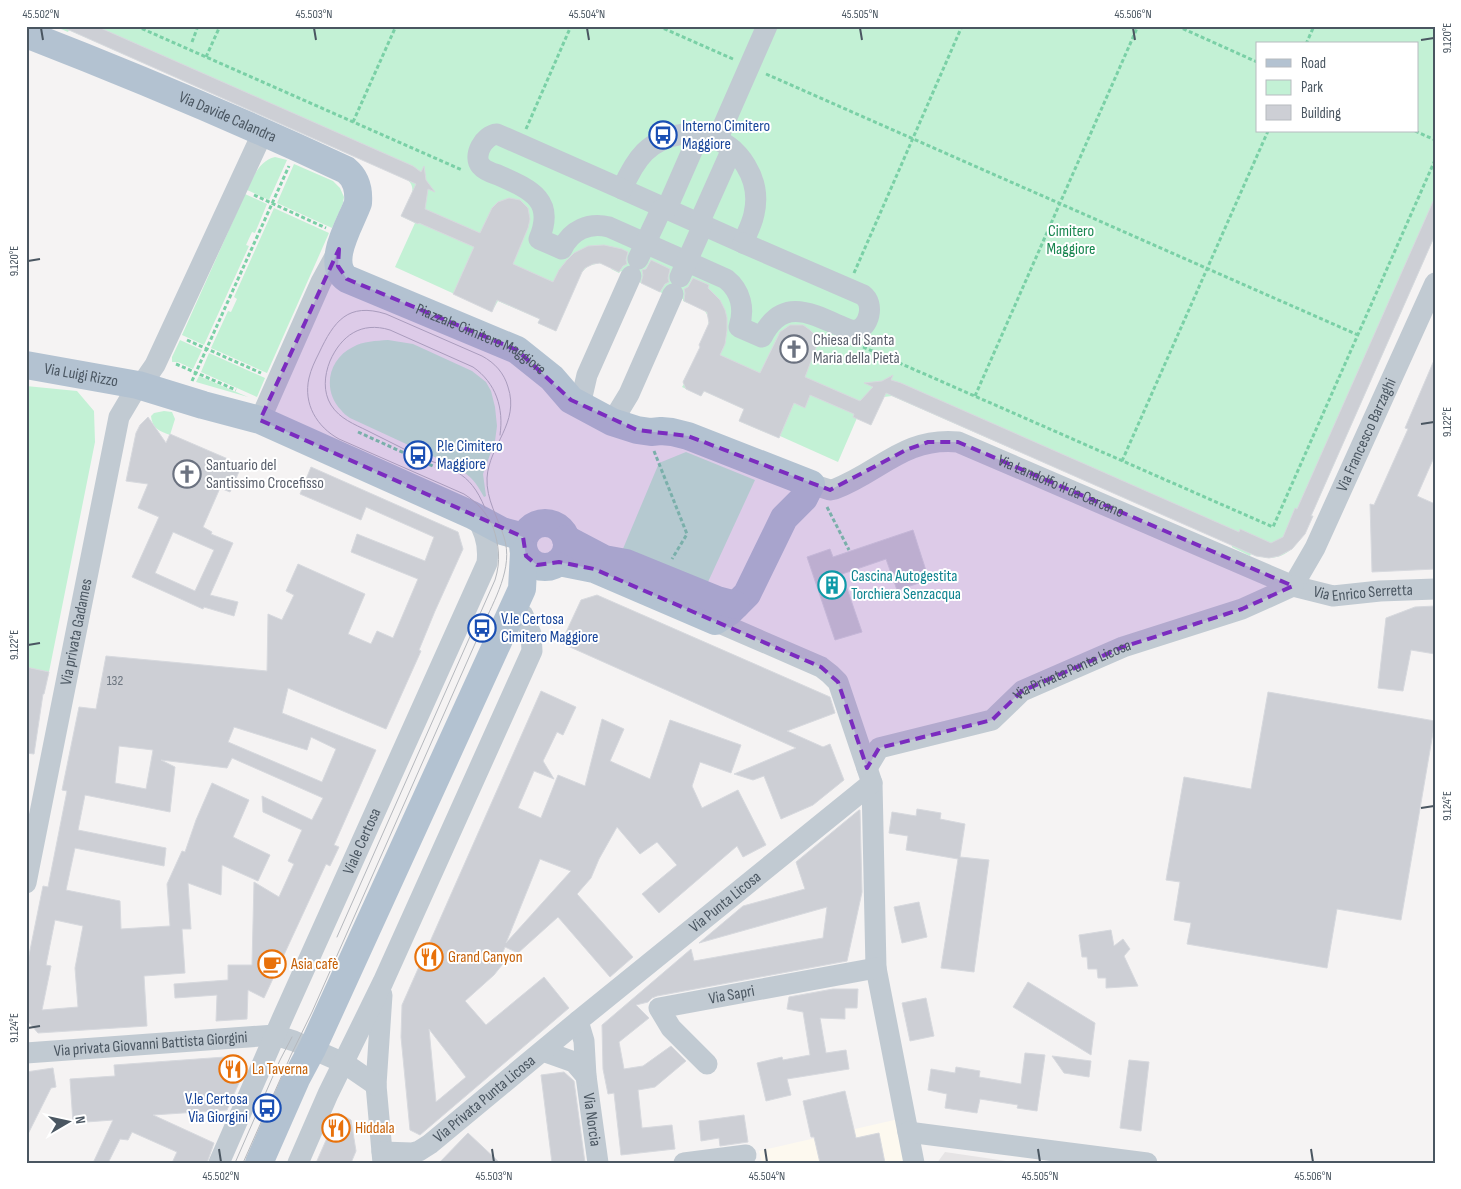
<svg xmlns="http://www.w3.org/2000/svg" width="1461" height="1189" viewBox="0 0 1461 1189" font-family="'Sofia Sans Condensed',sans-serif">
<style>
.commercial{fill:#fdf9ef}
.education{fill:#e6e4e5}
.green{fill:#c3f1d5;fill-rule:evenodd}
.building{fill:#cdcfd5;stroke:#d7d9de;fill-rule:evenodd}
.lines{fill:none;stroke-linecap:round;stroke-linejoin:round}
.path{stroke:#7ad0a6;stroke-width:3;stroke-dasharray:4 2.5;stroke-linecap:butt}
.minor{stroke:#c1cad2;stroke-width:21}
.major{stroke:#b3c2d1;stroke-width:28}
.tram{stroke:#b5b8bd;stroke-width:1}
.marked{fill:#7b2cbf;fill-opacity:0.2;stroke:#7b2cbf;stroke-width:4;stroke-dasharray:10 6;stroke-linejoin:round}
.ticks{fill:none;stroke:#4a5661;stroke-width:2}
.labels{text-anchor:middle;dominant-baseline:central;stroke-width:4;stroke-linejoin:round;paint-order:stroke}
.number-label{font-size:14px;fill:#6b747e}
.street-label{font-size:16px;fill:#4a5661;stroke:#fff}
.transit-label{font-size:16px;fill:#164399;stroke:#fff;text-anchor:start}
.park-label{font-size:16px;fill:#17864f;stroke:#fff}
.worship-label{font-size:16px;fill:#5b616d;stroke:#fff;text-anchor:start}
.culture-label{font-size:16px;fill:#0d838f;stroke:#fff;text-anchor:start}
.food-label{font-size:16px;fill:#c56008;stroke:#fff;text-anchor:start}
.neatline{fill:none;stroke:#4a5661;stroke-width:2}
.ticks-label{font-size:12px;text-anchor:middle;fill:#4a5661}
</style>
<rect width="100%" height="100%" fill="#f5f3f3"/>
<!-- commercial -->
<path class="commercial" d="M903,1118L912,1163H762L759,1151Z"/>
<!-- education -->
<path class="education" d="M945,1152L1020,1163H937Z"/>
<!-- green -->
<path class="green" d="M54,26H1435V235L1311,516H1313C1298,544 1287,567 1251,554L1250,556L1232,547V545L892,396L884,397L881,400L871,425L857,418L838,462L780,436L779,438L739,421L744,409L704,391L701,396L682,387L684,384L683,382C689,369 713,332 708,317C706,310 700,307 694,304L693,305L683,301V299L666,291L664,294L637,281L631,276L621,271L619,273L611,269V267L599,263L588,266L581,273L556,331L538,323L540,319L498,301L492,311L395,267L415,223L401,216L409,199L410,200C413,192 414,186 408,180L69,30L68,32ZM1257,44H1417V131H1257Z
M275,157L287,160L269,200L247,190C253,177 260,160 275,157Z
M294,164L333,181L340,188L344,197L343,203L332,228L277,203Z
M245,194L267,204L255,233L252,232L246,245L249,246L204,345L182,335Z
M274,208L329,233L267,373L211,348L228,311L231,312L237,299L234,297Z
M180,340L202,350L193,369L178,362H172V357Z
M388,340L413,344L472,371L486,382L491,391L495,407L497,426L495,441L483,474L486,496L484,497C476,482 471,476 456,467L350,418C347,416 343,413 341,410C322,390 328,359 353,347C363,341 376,341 388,340Z
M209,353L265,378L257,397L201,372Z
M199,376L248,397L196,382Z
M26,386L77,391L94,411L95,442L49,672L26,667Z
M164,411L172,412L175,419L170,435C159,431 152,428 151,416L154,413Z
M686,452L755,480L696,608L612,575L659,463Z"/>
<!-- building -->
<path class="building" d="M60,26H96L413,166L421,172L424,166L426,180L435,192L428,189L425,209L480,233L492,208L498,202L509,198L520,200L528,208L530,219L528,228L513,264L553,282L559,270L567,260L574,253L588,246L604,245L622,249L628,252L626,260L627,264L623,266L619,272L600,263L593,264L585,268L582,272L556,331L538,323L540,319L497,300L492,312L453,294L474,247L419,223L418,224L401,216L416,184Z
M1435,197V235L1311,516H1313L1305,534L1292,549L1279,556L1269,558L1256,556L886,393L871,425L853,417L854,414L810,395L805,408L794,403L779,438L739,421L744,409L704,391L701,396L686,389L683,382L700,347L699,345L709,323L707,312L684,301L685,293L684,289L688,287L693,278L709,285L708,288L720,300L725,310L727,318V330L725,344L720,355L760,373L780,332L790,325H803L810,330L814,334L817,345L805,377L860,401L873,387L864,383L882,381L893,375L891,380L901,383L1239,532L1240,529L1271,543L1283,537L1295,508L1297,509Z
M651,260L670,269L668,278L669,282L665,284L660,292L641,283L643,275L642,270L646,269Z
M1435,358V455L1417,496L1435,504V569L1372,572L1370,504L1374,505L1408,429L1405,428Z
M148,417L166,443L170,434L228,459L227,461L241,467L230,492L220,488L203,527L212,532L211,534L233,543L210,595L238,602L234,616L204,607L203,609L132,577L159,517L138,508L148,484L126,481L136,433L140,425ZM173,532L214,550L195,591L155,573Z
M311,467L458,532L463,549L435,611L419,650L421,651L386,729L288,688L282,713L376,750L334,845L339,847L330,866L326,864L264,998L248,990L247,1019L216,1021L217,995L175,998L174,984L228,980V965H252L254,882L279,897L294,864L288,861L302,830L263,812L262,796L312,820L323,798L232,758L227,768L161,760L175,767L170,812L85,795L78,830L166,848L164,866L75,848L66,890L120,901L121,929L170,926L167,884L182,851L185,852L196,820L212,783L249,800L233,837L270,855L258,881L222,865L221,895L188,883L191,929H182L185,973L144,976L147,1026L38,1033L26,1019V970L43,886L48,887L67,791L62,790L79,707L96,709L106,656L267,671L268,614L282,620L294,595L286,591L298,564L365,594L348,634L371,644L377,631L393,638L418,579L351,552L357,534L425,561L434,537L366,507L361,520L300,494ZM234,727L307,750L311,737L336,749L322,782L228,742ZM119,746L153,750L146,789L115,783ZM55,920L83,926L75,968L78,1007L42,1010L51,966L46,965Z
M913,530L929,580L897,590L886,559L842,574L862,632L835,640L807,557L830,549L833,557Z
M597,595L830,697L835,713L787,731L823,747L830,744L844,780L813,805L781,819L764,776L753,780L734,774L796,748L561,643L581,600Z
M1435,606V654L1411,650L1403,691L1378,688L1386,618L1415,607Z
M26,667L49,672L44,694H43L34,754L26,753Z
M541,691L576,707L563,735L557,732L543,761L554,779L534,771L518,808L541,818L558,775L585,786L602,719L624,729L610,761L650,779L670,720L741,745L731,773L700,762L692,786L702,808L738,790L766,845L743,857L737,846L659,913L642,894L677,865L657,842L640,854L617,827L599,859L591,878L577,894L633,957L610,977L558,917L518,953L505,947L501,957L506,960L494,975L465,1001L486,1025L544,977L569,1008L420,1135L410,1130L401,1037L402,1005ZM540,859L571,871L506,943ZM429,1029L466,1077L436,1102Z
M1268,692L1435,721L1401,920L1337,909L1327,968L1187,944L1191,923L1174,920L1180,882L1166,880L1184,777L1251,789Z
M917,809L941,813L940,819L965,824L960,857L989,860L974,972L941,968L958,859L906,850L908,836L889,833L892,812L916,816Z
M859,810H860L862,892L847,961L657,996L652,998L648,1002L636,1005L649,1018L619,1042L624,1069L643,1066L671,1046L686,1061L655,1087L638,1090L642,1128L672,1125L675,1149L621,1155L614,1093L608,1094L603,1069L602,1025L691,949L694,961L823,938L827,907L699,943L743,906L805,889L796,862Z
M919,902L927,937L902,943L894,907Z
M1111,930L1114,946L1123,939L1130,949L1124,956L1138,986L1106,988V978H1098L1097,969H1088L1087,957H1082L1079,935Z
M1028,982L1095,1023L1091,1055L1013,1007Z
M833,989H858L857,1008H845V1019L820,1018L826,1053L846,1050L849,1069L787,1079L791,1095L766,1101L757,1063L782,1057L783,1060L810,1055L803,1012L787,1009L789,997Z
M926,998L934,1036L910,1041L902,1003Z
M1025,1053L1045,1055L1037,1111L1017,1108L1018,1105L980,1099L977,1113L945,1108L947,1094L928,1090L931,1069L955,1073L956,1067L980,1071L979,1077L1021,1084Z
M239,1056L246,1067L227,1110L153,1115L214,1143L207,1163H172L177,1152L132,1132L128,1140L120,1139L108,1163H93L113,1120L73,1123L70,1079L115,1076L114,1065Z
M1052,1056L1091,1061L1089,1077L1064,1073Z
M1129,1060L1149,1062L1141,1131L1120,1128Z
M53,1068L56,1087L51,1088L26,1138V1072Z
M564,1072L574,1081L585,1163H552L541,1075Z
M845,1091L856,1138L879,1133L885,1163H820L814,1137H811L803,1101Z
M338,1113L351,1120L356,1151L351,1163H316Z
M744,1115L748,1142L720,1146L719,1138L701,1141L699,1121Z
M468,1133L500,1163H439Z"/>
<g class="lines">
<!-- path -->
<path class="path" d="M136,26L462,170
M658,26L733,59
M1177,26L1257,62
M192,42L198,26
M1306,44L1314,26
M206,57L220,26
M766,74L1358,335
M353,122L396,26
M526,129L571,26
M1415,131L1435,140
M254,195L326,228
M854,273L962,26
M187,340L261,373
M863,347L1273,527L1435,160
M176,364L236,390
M192,381L289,166
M975,396L1138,26
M358,432L435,467
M654,451L687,534L672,559
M1122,461L1268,131
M827,507L849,550"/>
<!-- minor -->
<g class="minor">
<path d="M683,134C691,135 699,134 707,136C740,145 762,180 754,214C752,224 747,233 743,243L622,189C636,158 648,140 683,134Z"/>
<path d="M717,140L767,26"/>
<path d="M622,189L497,134C484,135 472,156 481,166C485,171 492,173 498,175C529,189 556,199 539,239L562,249C571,230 589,222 609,227L726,279C741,291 745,309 739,327L762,337C781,299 807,311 838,325C844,327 850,331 856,330C869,328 875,304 863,295L743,243"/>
<path d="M638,259L661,210L667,208L699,135"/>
<path d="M680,277L700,232L701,228L699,223L732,149"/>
<path d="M580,405L587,375L631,276"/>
<path d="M260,420L321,282L339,249"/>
<path d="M612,422L629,394L673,294"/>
<path id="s1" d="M811,484L830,490L835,489C880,472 904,437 958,442L1293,586L1333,596L1380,591L1435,589"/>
<path id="s2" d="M1293,586L1315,548L1435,283"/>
<path d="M715,621L821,667L830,674L838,682L872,783L876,968L914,1163"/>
<path id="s3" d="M867,768L879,748L992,720L1022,691L1123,647L1242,609L1293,586"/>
<path id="s4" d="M26,883L119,417L138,385L146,378L155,365L263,132"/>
<path d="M382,995L376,1085L383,1163"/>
<path id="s5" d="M578,1021L584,1041L586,1076L598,1163"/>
<path d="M543,1051L574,1062L586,1076"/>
<path id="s6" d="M26,1053L275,1035L294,1041L344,1063L376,1085"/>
<path id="s7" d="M707,1064L671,1028L659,1008L876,968"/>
<path d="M908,1132L1147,1163"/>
<path id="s8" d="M382,1152L412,1153L419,1151L430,1144L583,1017L872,783"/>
<path id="s9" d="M219,1163L282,1019L487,563C489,546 486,532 476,518"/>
<path d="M298,1163L328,1094L383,982L532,651L531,634L523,615L513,607"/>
<path d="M684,1163L746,1155"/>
</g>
<!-- major -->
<g class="major">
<path id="s10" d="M26,34C134,76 241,121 346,170C357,179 359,190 358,203C351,223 325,263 347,279L517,350L552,378L571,400L612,422L637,430L651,432L661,431L672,432L688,436L811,484L804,498L784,518L747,594L729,612L715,621L594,569L559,562"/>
<path id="s11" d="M26,365L138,385L203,405L260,420L472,515L502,531L524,537"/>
<circle cx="545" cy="545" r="22"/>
<path d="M566,539L604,559L626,563L717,600L736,605"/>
<path d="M259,1163L296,1079L312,1049L522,589L524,552"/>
</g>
<!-- tram -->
<path class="tram" d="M485,508C469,469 451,470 416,455C400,447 384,439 368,431C354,424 340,419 331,405C323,392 324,376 330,361C341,336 361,321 390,330L473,367C496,383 504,408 500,435
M337,937L495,580C501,561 499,545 493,527
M235,1163L280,1060L292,1037
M243,1163L291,1055L312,1012L482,628C494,600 514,568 504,537C498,518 486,499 487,478C489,445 520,423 508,387C504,373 495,363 482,356L386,314C348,302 334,321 319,353C315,361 311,369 309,378C303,404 317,427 339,439L464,494C478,503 486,512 493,527"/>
</g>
<!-- marked area -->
<path class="marked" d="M339,249L338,266L347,279L517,350L571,400L637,430L688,436L830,490L906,450L928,442H958L1293,586L1242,609L1123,647L1022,691L992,720L879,748L867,768L838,682L821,667L594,569L559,562L537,565L526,556L523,537L260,420Z"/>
<!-- ticks -->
<path class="ticks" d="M41,28L43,40M314,28L316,40M587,28L589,40M860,28L862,40M1133,28L1135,40M1421,40L1434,38M28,261L40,259M1421,424L1434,422M28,645L40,643M1421,808L1434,806M28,1028L40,1026M219,1149L221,1162M492,1149L494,1162M765,1149L767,1162M1038,1149L1040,1162M1311,1149L1313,1162"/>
<!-- icons -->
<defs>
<g id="bus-ring" transform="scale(1.4375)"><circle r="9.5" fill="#fff" stroke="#1a4fb4" stroke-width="1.5"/><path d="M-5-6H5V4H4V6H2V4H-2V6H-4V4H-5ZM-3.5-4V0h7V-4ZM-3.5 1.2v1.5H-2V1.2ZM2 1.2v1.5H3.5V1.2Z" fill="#1a4fb4"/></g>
<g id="church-ring" transform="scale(1.4375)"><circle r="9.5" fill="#fff" stroke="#6b7280" stroke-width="1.5"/><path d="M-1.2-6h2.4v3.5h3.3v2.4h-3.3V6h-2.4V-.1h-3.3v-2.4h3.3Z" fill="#6b7280"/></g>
<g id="building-ring" transform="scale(1.4375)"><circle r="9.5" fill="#fff" stroke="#0f9aa8" stroke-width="1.5"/><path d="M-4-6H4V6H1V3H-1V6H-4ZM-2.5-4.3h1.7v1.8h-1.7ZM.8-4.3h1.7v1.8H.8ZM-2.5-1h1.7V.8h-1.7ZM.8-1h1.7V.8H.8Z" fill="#0f9aa8"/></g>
<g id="restaurant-ring" transform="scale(1.4375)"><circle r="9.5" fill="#fff" stroke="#e8710a" stroke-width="1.5"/><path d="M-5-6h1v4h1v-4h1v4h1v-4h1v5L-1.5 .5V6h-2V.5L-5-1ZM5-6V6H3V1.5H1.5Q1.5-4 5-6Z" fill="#e8710a"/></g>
<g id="cafe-ring" transform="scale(1.4375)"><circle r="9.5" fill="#fff" stroke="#e8710a" stroke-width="1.5"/><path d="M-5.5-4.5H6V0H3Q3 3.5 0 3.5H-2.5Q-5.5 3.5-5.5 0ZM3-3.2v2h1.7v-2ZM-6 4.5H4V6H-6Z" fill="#e8710a"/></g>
</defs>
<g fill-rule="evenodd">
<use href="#bus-ring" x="663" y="135"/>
<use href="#church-ring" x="794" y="349"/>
<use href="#bus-ring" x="418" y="455"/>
<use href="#church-ring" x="187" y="474"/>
<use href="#building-ring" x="832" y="585"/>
<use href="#bus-ring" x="482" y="628"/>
<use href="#restaurant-ring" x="429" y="957"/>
<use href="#cafe-ring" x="272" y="964"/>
<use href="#restaurant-ring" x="233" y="1069"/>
<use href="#bus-ring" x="267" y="1108"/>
<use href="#restaurant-ring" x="336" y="1128"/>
</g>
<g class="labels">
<!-- number labels -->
<g class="number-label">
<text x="115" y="680">132</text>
</g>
<!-- street labels -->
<g class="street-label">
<text stroke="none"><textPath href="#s10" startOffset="218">Via Davide Calandra</textPath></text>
<text stroke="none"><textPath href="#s10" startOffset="614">Piazzale Cimitero Maggiore</textPath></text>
<text stroke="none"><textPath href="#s11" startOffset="56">Via Luigi Rizzo</textPath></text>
<text stroke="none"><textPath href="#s2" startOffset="168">Via Francesco Barzaghi</textPath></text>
<text stroke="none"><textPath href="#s1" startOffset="271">Via Landolfo II da Carcano</textPath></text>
<text stroke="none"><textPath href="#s1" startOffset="595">Via Enrico Serretta</textPath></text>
<text stroke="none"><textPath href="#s4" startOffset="256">Via privata Gadames</textPath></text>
<text stroke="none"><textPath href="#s3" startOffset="236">Via Privata Punta Licosa</textPath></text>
<text stroke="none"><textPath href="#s9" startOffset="352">Viale Certosa</textPath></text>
<text stroke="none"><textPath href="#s8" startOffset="432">Via Punta Licosa</textPath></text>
<text stroke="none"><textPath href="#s7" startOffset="148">Via Sapri</textPath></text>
<text stroke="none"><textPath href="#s6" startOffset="125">Via privata Giovanni Battista Giorgini</textPath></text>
<text stroke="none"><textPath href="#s8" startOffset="121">Via Privata Punta Licosa</textPath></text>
<text stroke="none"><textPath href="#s5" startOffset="100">Via Norcia</textPath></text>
</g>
<!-- transit labels -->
<g class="transit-label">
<text x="682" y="126">Interno Cimitero<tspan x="682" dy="18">Maggiore</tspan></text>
<text x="437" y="446">P.le Cimitero<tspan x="437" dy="18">Maggiore</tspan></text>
<text x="501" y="619">V.le Certosa<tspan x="501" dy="18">Cimitero Maggiore</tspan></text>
<text x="248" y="1099" text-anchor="end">V.le Certosa<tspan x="248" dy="18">Via Giorgini</tspan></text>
</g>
<!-- park labels -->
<g class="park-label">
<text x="1071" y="231">Cimitero<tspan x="1071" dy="18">Maggiore</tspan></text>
</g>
<!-- worship labels -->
<g class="worship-label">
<text x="813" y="340">Chiesa di Santa<tspan x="813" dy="18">Maria della Pietà</tspan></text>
<text x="206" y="465">Santuario del<tspan x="206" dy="18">Santissimo Crocefisso</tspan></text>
</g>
<!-- culture labels -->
<g class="culture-label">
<text x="851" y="576">Cascina Autogestita<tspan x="851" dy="18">Torchiera Senzacqua</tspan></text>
</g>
<!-- food labels -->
<g class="food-label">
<text x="448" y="957">Grand Canyon</text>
<text x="291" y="964">Asia cafè</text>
<text x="252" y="1069">La Taverna</text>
<text x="355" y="1128">Hiddala</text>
</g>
</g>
<!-- border -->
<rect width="1461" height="1189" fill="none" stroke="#ffffff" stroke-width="55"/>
<!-- legend -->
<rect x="1256" y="42" width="162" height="90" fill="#ffffff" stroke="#b7bbc0"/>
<rect x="1266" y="59" width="25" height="8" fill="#b3c2d1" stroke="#b7bbc0"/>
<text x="1301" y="68" font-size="15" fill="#4a5661">Road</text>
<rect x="1266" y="80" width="25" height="15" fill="#c3f1d5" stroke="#b7bbc0"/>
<text x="1301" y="92" font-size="15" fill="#4a5661">Park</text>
<rect x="1266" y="105" width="25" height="15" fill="#cdcfd5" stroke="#b7bbc0"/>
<text x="1301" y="118" font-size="15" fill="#4a5661">Building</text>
<!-- north arrow -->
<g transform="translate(68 1122) rotate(81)" stroke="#ffffff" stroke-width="4" paint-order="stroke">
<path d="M0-4L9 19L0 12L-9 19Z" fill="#4a5661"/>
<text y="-8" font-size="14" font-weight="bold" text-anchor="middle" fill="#4a5661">N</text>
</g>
<rect x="28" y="28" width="1406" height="1134" class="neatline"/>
<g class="ticks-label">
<text x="41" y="18">45.502°N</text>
<text x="314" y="18">45.503°N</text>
<text x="587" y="18">45.504°N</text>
<text x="860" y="18">45.505°N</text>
<text x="1133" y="18">45.506°N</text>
<text transform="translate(1447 38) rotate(-90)" y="4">9.120°E</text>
<text transform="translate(14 261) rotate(-90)" y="4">9.120°E</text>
<text transform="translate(1447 422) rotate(-90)" y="4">9.122°E</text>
<text transform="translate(14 645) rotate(-90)" y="4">9.122°E</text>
<text transform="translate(1447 806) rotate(-90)" y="4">9.124°E</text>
<text transform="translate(14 1028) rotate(-90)" y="4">9.124°E</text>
<text x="221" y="1180">45.502°N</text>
<text x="494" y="1180">45.503°N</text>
<text x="767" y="1180">45.504°N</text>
<text x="1040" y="1180">45.505°N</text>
<text x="1313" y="1180">45.506°N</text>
</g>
</svg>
